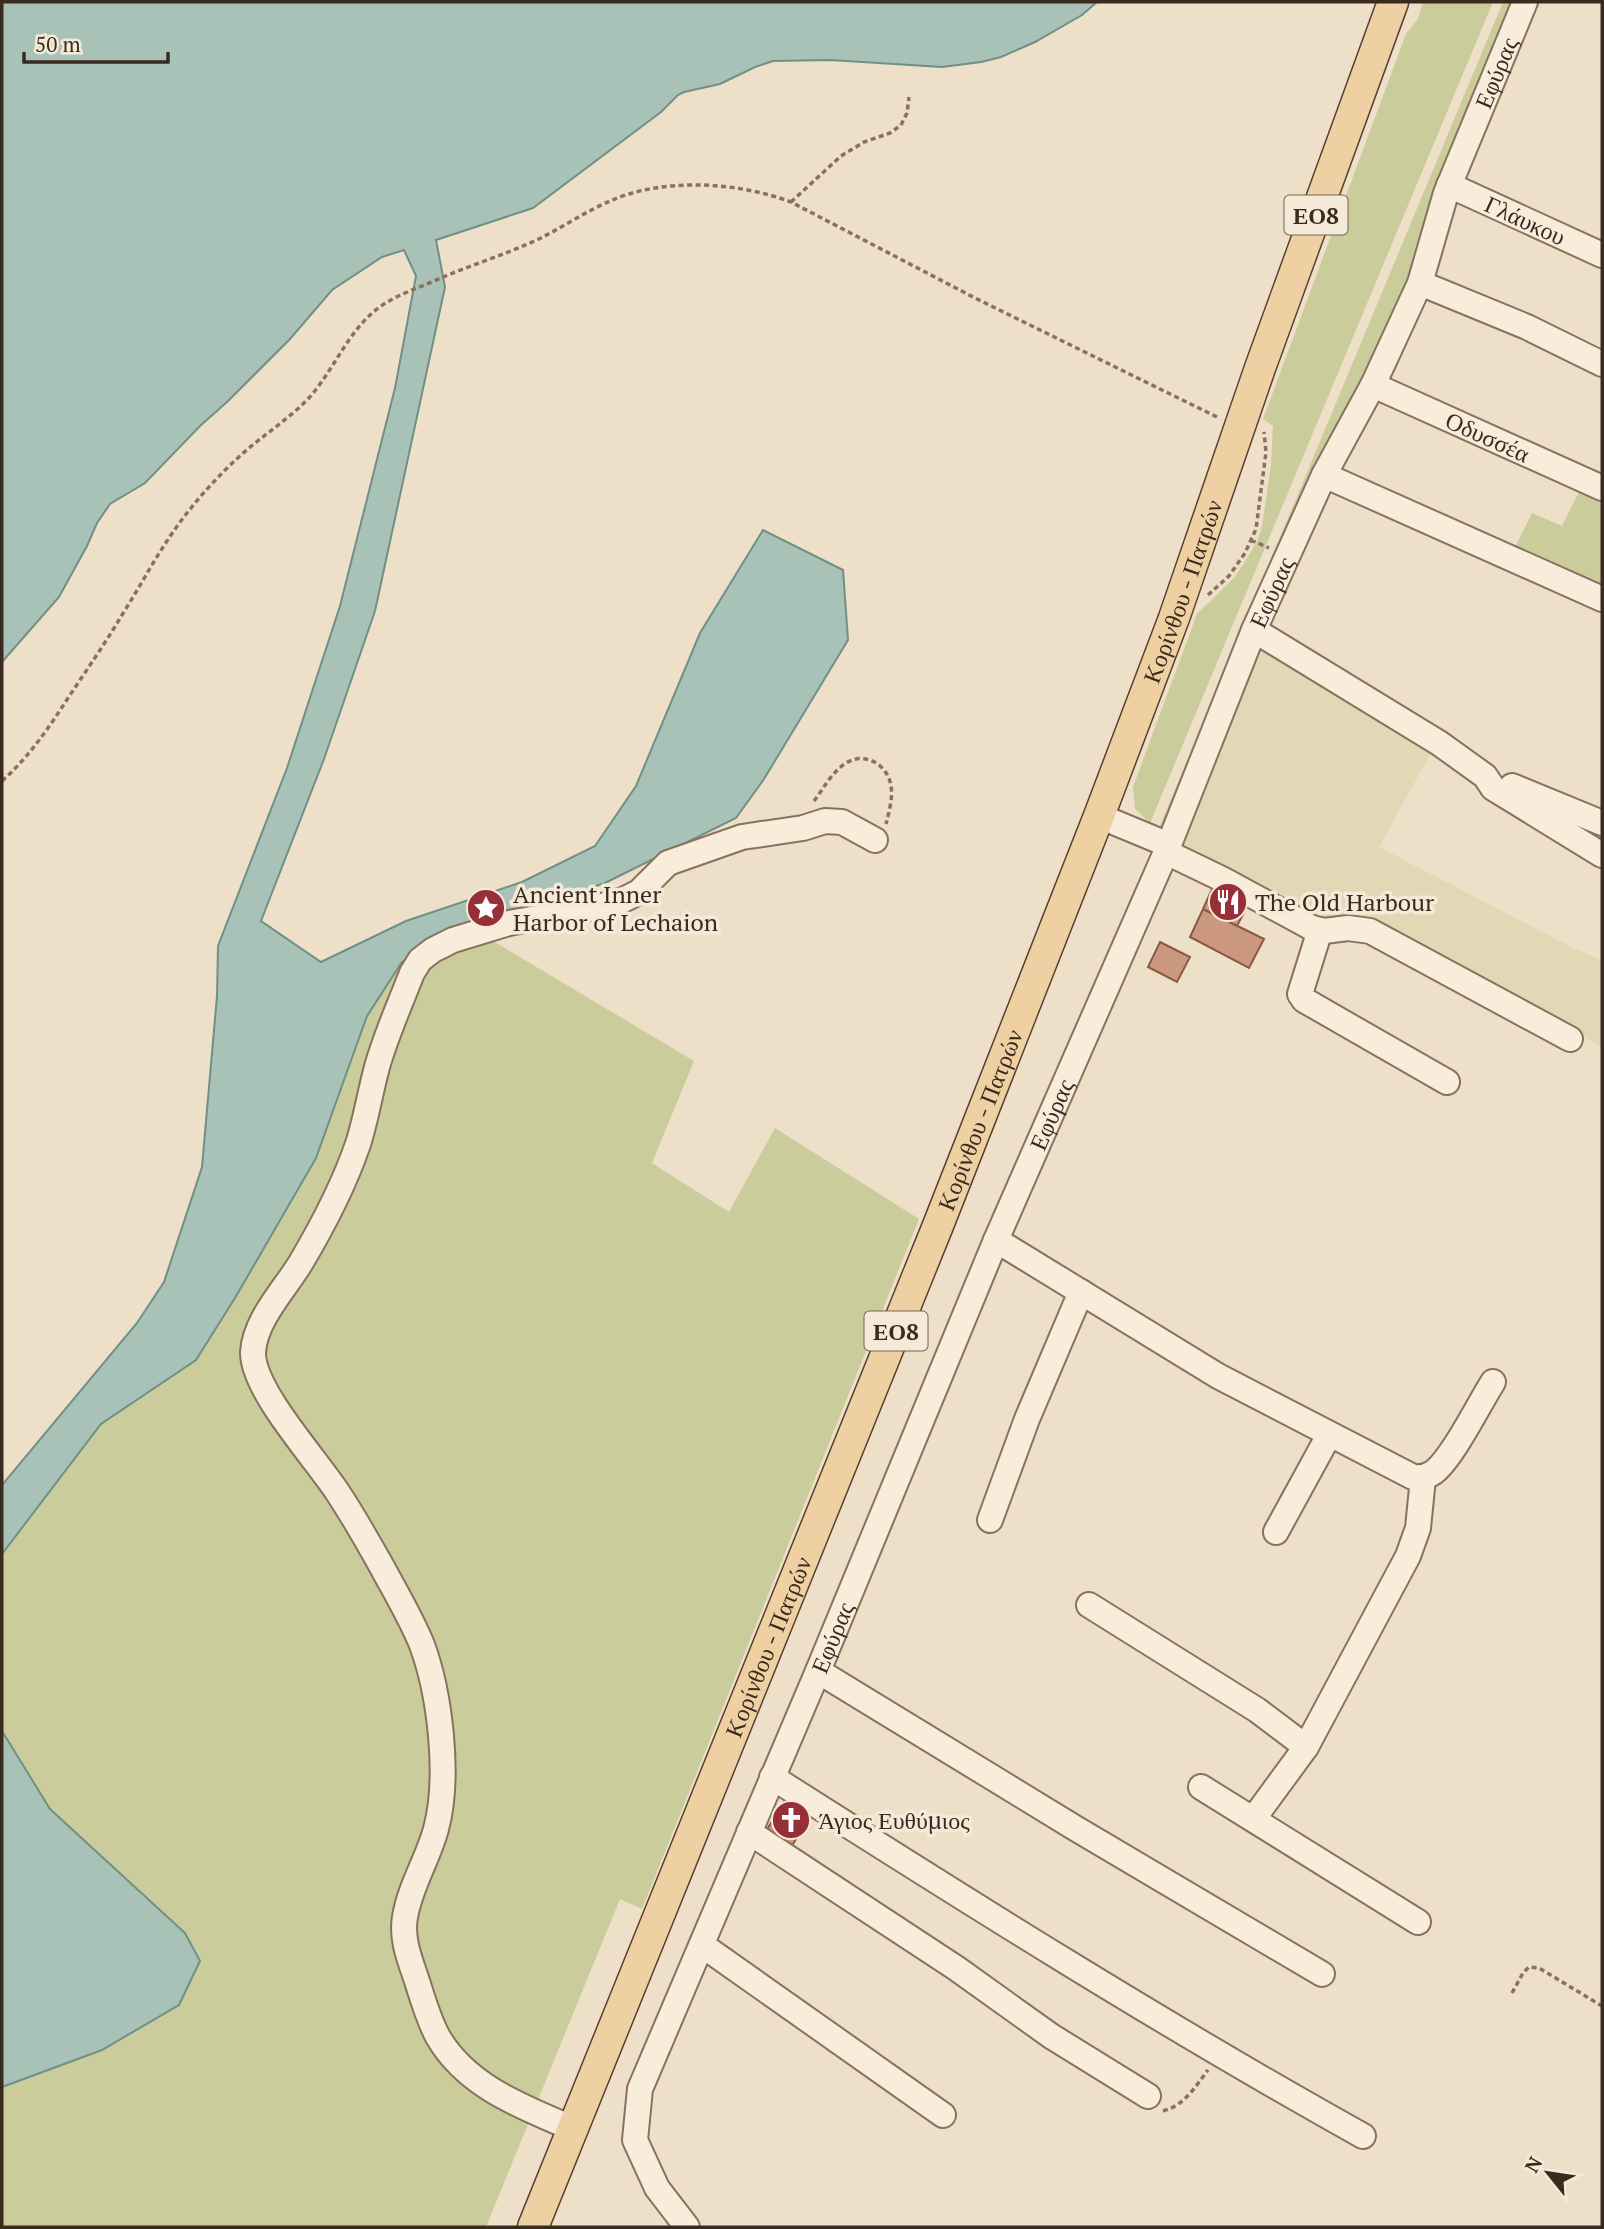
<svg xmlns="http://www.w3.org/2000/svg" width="1604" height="2229" viewBox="0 0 1604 2229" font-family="'PT Serif',serif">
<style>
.farmland{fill:#e3d8b5}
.green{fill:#cacc9c}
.water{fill:#a9c2b8;stroke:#6f9085;stroke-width:2}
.building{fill:#cb987f;stroke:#885944;stroke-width:2}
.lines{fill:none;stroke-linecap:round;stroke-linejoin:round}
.minor-casing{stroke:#89715d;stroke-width:28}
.major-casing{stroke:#584031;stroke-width:33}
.path{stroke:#89715d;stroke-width:3.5;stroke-dasharray:5 3.5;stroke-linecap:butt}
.minor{stroke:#f8eddb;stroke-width:24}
.major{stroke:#efd0a2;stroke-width:30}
.labels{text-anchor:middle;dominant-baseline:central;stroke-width:7;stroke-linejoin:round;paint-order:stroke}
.shield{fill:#f5ead7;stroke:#726457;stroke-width:2}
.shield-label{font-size:23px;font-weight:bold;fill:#3a2b20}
.street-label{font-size:24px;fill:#3a2b20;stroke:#f5ead7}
.poi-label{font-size:24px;fill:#3a2b20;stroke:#f5ead7;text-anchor:start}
</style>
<rect width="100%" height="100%" fill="#eedfc8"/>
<!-- farmland -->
<path class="farmland" d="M1260,643L1432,751L1379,847L1573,948L1602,960V1047L1392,932L1315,921L1177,847Z"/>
<!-- green -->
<path class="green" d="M1423,2H1493L1150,823L1135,809L1133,787L1197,614L1235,577L1257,542L1262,526L1271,465L1273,426L1263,419L1406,34L1418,19Z
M1503,2H1515L1413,273L1168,825L1159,828Z
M1580,490L1602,500V591L1513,551L1532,513L1562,526Z
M464,929L498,944L694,1061L652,1163L729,1212L775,1128L919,1219L642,1909L620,1899L486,2227H2V2087L102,2050L178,2005L200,1961L185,1933L50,1809L2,1731V1554L101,1424L196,1360L235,1298L316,1158L367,1016L402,962Z"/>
<!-- water -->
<path class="water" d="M2,2H1097L1082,15L1035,42L1001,57L981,62L942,67L830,60L773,61L755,67L720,84L684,92L678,95L661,112L533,208L436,240L445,287L375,611L324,759L261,921L321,962L406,921L522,882L595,846L636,786L700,633L763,530L843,570L848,640L764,779L736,818L605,883L464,929L402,962L367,1016L316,1158L235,1298L196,1360L101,1424L2,1554V1485L137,1323L164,1282L202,1167L217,996L218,946L287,768L340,606L395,388L416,276L404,250L382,257L332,290L290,339L227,402L200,426L145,483L110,504L97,523L87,546L59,597L2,662Z
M2,1731L50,1809L185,1933L200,1961L179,2005L102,2050L2,2087Z"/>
<!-- building -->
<path class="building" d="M1217,878L1253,895L1237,926L1203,909Z
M1203,909L1264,939L1249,968L1190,937Z
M1160,942L1190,957L1177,982L1148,967Z
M785,1800L791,1803L775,1828L791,1837L806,1812L810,1815L792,1846L766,1831Z
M791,1803L806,1812L791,1837L775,1828Z"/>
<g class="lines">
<!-- minor casing -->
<g class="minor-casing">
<g id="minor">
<path id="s1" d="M1449,185L1602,255"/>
<path d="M1420,283L1527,327L1602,364"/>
<path id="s2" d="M1373,385L1602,488"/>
<path d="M1324,475L1602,599"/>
<path d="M1254,630L1439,743L1485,776L1493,788L1602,855"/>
<path d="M1512,786L1602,823"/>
<path d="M1099,816L1169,845"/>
<path d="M1166,852L1222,879L1312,928L1324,931L1348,928L1370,931L1570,1039"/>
<path d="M1320,930L1300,994L1304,1000L1447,1082"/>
<path d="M996,1240L1218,1376L1413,1477C1421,1478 1427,1477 1434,1472C1453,1457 1479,1404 1493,1382"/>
<path d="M990,1520L1027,1419L1081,1292"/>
<path d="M1276,1532L1329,1435"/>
<path d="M1089,1605L1257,1710L1306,1747L1408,1556L1418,1528L1423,1478"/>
<path d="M818,1671L1075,1828L1322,1974"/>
<path d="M772,1777C967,1901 1162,2024 1363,2136"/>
<path d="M1201,1787L1418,1922"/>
<path d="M1254,1818L1306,1747"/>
<path d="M749,1832L956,1968L1051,2036L1148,2096"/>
<path d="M702,1945L943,2115"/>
<path d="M574,2129C523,2107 467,2087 438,2037C429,2021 423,2000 417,1981C410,1960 401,1939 405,1917C410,1886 428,1859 436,1829C450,1777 440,1694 422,1645C411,1618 396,1593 382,1567C368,1542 354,1517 338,1493C317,1460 252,1390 253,1352C255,1320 284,1290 300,1264C322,1227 344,1185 358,1144C366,1119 370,1093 377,1067C386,1035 400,1004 412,973L420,960L433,950L453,940L509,923L595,908L623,900L639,892L668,863L742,837L803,828L825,821L842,822L875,840"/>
<path id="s3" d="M687,2227L657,2188L635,2140L640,2089L818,1671L996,1240L1166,852L1254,630L1324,475L1373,385L1420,283L1446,193L1525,2"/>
</g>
</g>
<!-- major casing -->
<g class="major-casing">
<g id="major">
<path id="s4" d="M533,2227L939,1223L1099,816L1174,618L1260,368L1393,2"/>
</g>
</g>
<!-- path -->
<path class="path" d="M791,202L841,156L864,142L890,133L901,125L907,113L909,97
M1251,540L1269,548
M1208,595L1229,576L1245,553L1256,529L1266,452L1264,432
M2,781C30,756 50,726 70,695C88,668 106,642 122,615C141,585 157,554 178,525C196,500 218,476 241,455C262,436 286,421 306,401C334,372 347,330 381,306C400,293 422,287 443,277C475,264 509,253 541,238C564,226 587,211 610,201C664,177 738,182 791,202L975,298L1217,417
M814,801C824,788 831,773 846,763C865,751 888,765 891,786C893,798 889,812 886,824
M1512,1993L1523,1973L1529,1967L1539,1968L1602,2006
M1163,2111C1185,2105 1195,2087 1208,2070"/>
<!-- minor -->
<use href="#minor" class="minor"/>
<!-- major -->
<use href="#major" class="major"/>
</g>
<!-- icons -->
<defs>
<g id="restaurant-disc" transform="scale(2.0125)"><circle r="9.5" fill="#972f38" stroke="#f5ead7"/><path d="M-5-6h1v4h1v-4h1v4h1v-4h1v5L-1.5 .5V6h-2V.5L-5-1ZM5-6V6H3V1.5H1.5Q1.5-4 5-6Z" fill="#fff"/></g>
<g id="sight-disc" transform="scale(2.0125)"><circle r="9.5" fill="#972f38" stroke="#f5ead7"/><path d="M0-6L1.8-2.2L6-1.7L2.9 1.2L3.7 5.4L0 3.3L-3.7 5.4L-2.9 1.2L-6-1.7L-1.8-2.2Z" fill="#fff"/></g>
<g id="church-disc" transform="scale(2.0125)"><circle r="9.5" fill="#972f38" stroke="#f5ead7"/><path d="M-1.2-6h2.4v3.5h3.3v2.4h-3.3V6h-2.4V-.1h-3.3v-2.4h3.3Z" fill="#fff"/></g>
</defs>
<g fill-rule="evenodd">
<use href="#restaurant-disc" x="1228" y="902"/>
<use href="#sight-disc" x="486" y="908"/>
<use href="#church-disc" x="791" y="1820"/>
</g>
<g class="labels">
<!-- shield labels -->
<g class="shield">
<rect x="1284.5" y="195.5" width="63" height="39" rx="5"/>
<rect x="864.5" y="1311.5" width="63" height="39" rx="5"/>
</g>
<g class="shield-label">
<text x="1316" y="215">ΕΟ8</text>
<text x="896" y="1331">ΕΟ8</text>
</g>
<!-- street labels -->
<g class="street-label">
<text stroke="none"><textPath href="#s3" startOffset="2345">Εφύρας</textPath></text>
<text stroke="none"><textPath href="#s1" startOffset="84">Γλάυκου</textPath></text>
<text stroke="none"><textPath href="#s2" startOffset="126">Οδυσσέα</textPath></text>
<text stroke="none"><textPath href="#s4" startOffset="1760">Κορίνθου - Πατρών</textPath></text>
<text stroke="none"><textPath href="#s3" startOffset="1778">Εφύρας</textPath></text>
<text stroke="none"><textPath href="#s3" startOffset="1211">Εφύρας</textPath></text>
<text stroke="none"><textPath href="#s4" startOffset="1194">Κορίνθου - Πατρών</textPath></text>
<text stroke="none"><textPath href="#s3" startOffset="644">Εφύρας</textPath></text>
<text stroke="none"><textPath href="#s4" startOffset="626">Κορίνθου - Πατρών</textPath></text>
</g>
<!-- poi labels -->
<g class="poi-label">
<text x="513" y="894">Ancient Inner<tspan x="513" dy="28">Harbor of Lechaion</tspan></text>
<text x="1255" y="902">The Old Harbour</text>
<text x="818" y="1820">Άγιος Ευθύμιος</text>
</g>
</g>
<!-- border -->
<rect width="1604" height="2229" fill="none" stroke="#3a2b20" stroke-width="7"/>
<!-- north arrow -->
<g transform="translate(1548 2173) rotate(300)" stroke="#f5ead7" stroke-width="5" paint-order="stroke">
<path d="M0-5L12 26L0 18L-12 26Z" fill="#3a2b20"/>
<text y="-10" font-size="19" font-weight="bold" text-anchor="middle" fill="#3a2b20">N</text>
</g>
<!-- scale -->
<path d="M24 52v10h144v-10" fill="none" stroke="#3a2b20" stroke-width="3.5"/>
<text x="35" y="52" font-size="21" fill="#3a2b20" stroke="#f5ead7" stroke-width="5" paint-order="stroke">50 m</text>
</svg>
